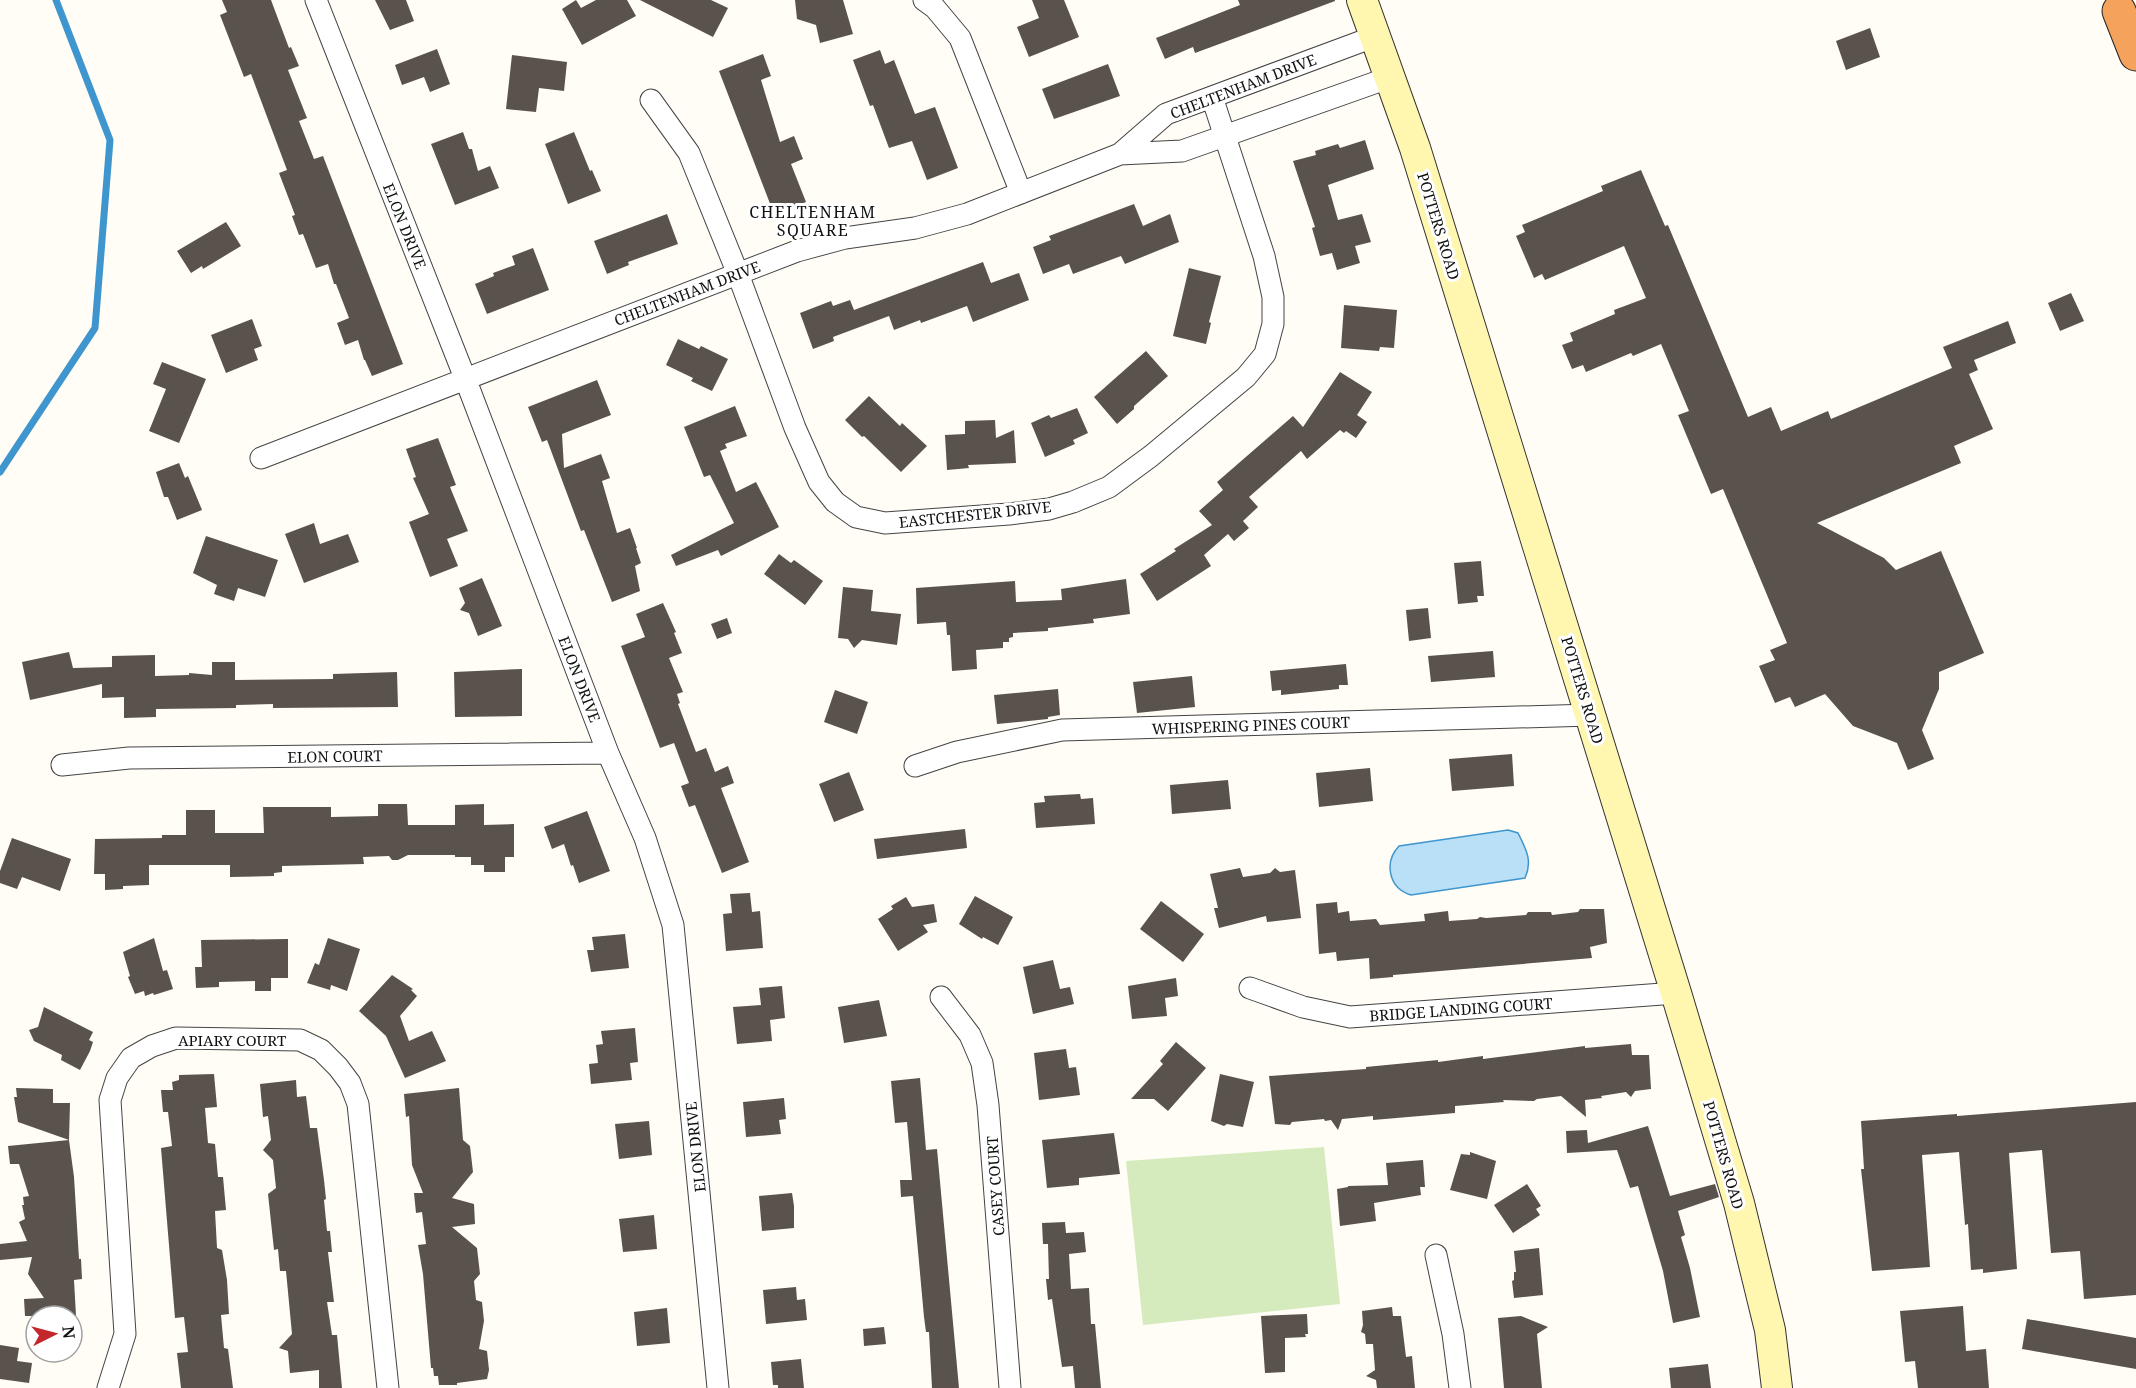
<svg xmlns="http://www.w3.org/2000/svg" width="2136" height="1388" viewBox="0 0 2136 1388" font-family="'Noto Serif',serif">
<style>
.green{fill:#d5ebbd}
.water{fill:#b9e0f7;stroke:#3f96cf;stroke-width:1.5}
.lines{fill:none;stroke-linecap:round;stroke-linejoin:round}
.stream{stroke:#3f96cf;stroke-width:7}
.building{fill:#5a524d}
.street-casing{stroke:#444;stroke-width:23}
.secondary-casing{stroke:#333;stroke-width:32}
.highway-casing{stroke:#222;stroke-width:35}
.street{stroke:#fff;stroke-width:21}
.secondary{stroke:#fff6b0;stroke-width:30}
.highway{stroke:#f5a25d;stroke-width:33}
.labels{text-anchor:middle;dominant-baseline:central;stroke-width:6;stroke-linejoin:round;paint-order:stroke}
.street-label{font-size:15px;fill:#111;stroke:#fff}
.neighbourhood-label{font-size:16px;letter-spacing:1.5px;fill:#111;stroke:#fff}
</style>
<rect width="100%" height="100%" fill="#fffdf5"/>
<!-- green -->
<path class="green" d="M1324,1147L1340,1304L1143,1325L1126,1161Z"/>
<!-- water -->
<path class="water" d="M1508,830L1518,833C1526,849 1533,861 1525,878L1411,895C1388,888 1384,862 1399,846Z"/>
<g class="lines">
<!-- stream -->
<path class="stream" d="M0,472L95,328L110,140L56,0"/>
</g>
<!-- building -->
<path class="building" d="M222,0H271L289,48L291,47L299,66L288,70L307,118L299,121L314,159L323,156L403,364L372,376L365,360H364L358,340L345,345L337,323L349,318L336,284H334L328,264L316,268L303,234L299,235L292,216L295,215L279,173L287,170L251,74L244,77L220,15L227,12Z
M375,0H406L414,21L390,30Z
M576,0L581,8L596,0H627L636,16L582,45L562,9Z
M640,0H711L728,8L713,37Z
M795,0H843L853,34L820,43L816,25L797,19Z
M1032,0H1064L1079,37L1029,57L1017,27L1039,18Z
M1238,0H1335V1L1195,53L1193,47L1165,59L1156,38L1240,5Z
M1870,28L1880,57L1846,70L1836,41Z
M437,49L450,84L430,92L424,77L402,85L395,65Z
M880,50L885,64L894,60L915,114L935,107L958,168L927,180L912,141L889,148L873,105L870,106L853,60Z
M763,54L771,76L761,80L780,142L794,136L803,159L791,164L806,202L774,214L719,71Z
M512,55L567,62L564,91L539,88L536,112L506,109Z
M1108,64L1120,96L1054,119L1042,89Z
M463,132L469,149H472L478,171L490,166L499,188L455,205L431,144Z
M574,132L590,171L592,170L601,191L568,204L545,144Z
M1365,140L1374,169L1328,185L1338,220L1362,214L1371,242L1355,246L1360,263L1337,270L1332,253L1320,256L1312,228L1315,227L1293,161L1316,155L1315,151L1338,144L1340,148Z
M1641,170L1665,226L1668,225L1748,417L1771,407L1781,431L1828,411L1831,419L1952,368L1943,347L2008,321L2016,343L1974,360L1978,370L1969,374L1993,429L1954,446L1961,463L1817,523L1884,558L1896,570L1941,551L1984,653L1939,672V689L1922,730L1934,759L1908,770L1897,743L1853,726L1825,694L1795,707L1790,697L1775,703L1759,666L1775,660L1770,650L1787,643L1723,489L1711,494L1678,415L1689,411L1661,344L1633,356L1631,353L1586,372L1583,365L1572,369L1562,345L1573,341L1570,333L1615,314L1614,310L1646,298L1624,246L1545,280L1542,274L1534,278L1516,236L1525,232L1522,225L1603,191L1601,186Z
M1134,204L1143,226L1170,214L1179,242L1125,264L1121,256L1073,274L1069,264L1043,274L1033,247L1051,240L1049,236Z
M667,214L678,244L628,262L629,265L607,274L594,241Z
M226,222L241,246L203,269L202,266L191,273L177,251Z
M533,248L549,290L487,314L475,284L494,276L493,273L515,265L512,256Z
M983,262L991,283L1019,273L1029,300L973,322L967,306L921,323L920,320L894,330L889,316L833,337L834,341L813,349L800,313L831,301L833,306L850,300L854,310Z
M1189,268L1221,276L1209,322L1211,323L1206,344L1173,336Z
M2071,293L2084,321L2060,331L2048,303Z
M1344,305L1397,310L1394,348L1380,347L1379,351L1341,348Z
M252,319L262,346L254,349L258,360L226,373L211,335Z
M678,339L699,349L701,346L728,359L712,391L691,381L693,378L666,365Z
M1146,351L1168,376L1134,406V409L1117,424L1094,397Z
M162,362L206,379L179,443L149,431L166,389L153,384Z
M1340,372L1372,392L1357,415L1367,422L1356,438L1346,431L1344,433L1340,430L1307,459L1301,451L1249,497L1258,507L1243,521L1249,528L1234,541L1228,534L1204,555L1211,566L1157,601L1140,574L1176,551L1174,549L1212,525L1199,511L1223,490L1217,482L1293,416L1303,427Z
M597,380L611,415L562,434L564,468L601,454L610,478L602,481L617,533L630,528L637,548H636L641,563L635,566L640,591L612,602L584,530L581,531L547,440L542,442L528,407Z
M869,396L900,426L902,423L927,446L901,472L864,436L862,437L845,420Z
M735,406L747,436L725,444L727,448L720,451L736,492L756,482L779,527L721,556L718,550L676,566L671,555L734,523L710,475L704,477L684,427Z
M1077,408L1088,433L1073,440L1075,444L1045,457L1031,423L1049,415L1051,418Z
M995,420L996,438L1014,430L1016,463L968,465L969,468L947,470L945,435L965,434V421Z
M438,438L456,485L450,487L468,531L447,539L458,566L430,577L409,522L429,514L413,478L416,477L406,449Z
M179,463L185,478L188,476L202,510L177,520L168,497H164L156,472Z
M314,523L320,544L348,534L359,562L304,583L285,534Z
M206,536L278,560L265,597L238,588L234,601L214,594L217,585L193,573Z
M779,554L791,563L794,560L823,581L805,605L764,574Z
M1481,561L1484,596H1477L1478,602L1458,604L1454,563Z
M482,578L502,626L478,636L469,613L460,610L465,603L459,588Z
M1126,579L1130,614L1093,619L1094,623L1048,628V631L1013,633V637L1009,638V642H1003V648L976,650L977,669L952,671L950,635H947L946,622L917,624L916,588L1015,581L1016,602L1062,600L1061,589Z
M843,587L873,590L871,611L901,614L897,645L862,640L854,648L848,639L838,638Z
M663,603L676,632L674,633L682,653L669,658L683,692L677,694L680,703L678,704L696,752L706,748L715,772L728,766L734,783L721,788L749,862L722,873L695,805L689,807L681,786L689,783L674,743L660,748L621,646L645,637L636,614Z
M1428,608L1431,638L1409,641L1406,610Z
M727,618L732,633L717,639L711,624Z
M1493,651L1495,677L1431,682L1428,656Z
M69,652L73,668L112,667V656L155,655V676L189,675V673L212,675V662H235V680L333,679V674L397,672L398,707L273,708V704L236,705V708L156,709V717L124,718V697L102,698V684L30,700L22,662Z
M1346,664L1348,685H1339V689L1281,695V690L1272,691L1270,671Z
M522,669V716L455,717L454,672Z
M1192,676L1195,707L1137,713L1133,682Z
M1058,689L1060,715L1048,717V719L997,724L994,695Z
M835,690L868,702L857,734L824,722Z
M1512,754L1514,786L1452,791L1449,759Z
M1370,768L1373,801L1319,807L1316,773Z
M849,772L864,810L834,822L819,784Z
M1228,780L1231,809L1172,814L1170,785Z
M1080,794L1081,799L1093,798L1095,824L1036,828L1034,803L1045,802L1044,796Z
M378,804H407L408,825H455V805L484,804V825L514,824V857H505V872H484V865H471V857H455V855H408L398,860H392L389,856L363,857L364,864L282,866V872L274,873V876L230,877V865H149V885L123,886V889L105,890V874H94L95,839L162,838V835H186V810H215V833H264L263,807H331V817L378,816Z
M587,811L610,871L579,883L573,865L571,866L564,844L552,849L544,827Z
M965,829L967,848L877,859L874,839Z
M12,838L71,859L60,891L22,877L17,889L0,883V871Z
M1240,868L1243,877L1270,873L1275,868L1280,872L1295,870L1301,918L1267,922L1266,916L1219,928L1214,908H1218L1210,874Z
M750,893L752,912L760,911L763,948L726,951L723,914L732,913L730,894Z
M975,896L1013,917L998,945L983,937L982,939L959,924Z
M906,897L912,907L934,904L937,922L923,925L928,932L898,951L878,919L893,909L891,906Z
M1161,901L1204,934L1183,962L1140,929Z
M1337,902L1338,913L1349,911L1350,921L1376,919L1380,925L1425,921L1424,914L1448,911L1449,921L1477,919L1480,917L1486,918L1526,915L1528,912H1551L1552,915L1578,912L1580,909H1604L1607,943L1590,947L1592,958L1393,975V977L1370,979L1369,958L1337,961L1336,952L1319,954L1316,904Z
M625,934L629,968L591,972L587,950H594L592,937Z
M154,938L163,971L167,970L173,989L154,995L153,993L145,996L144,991L135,994L128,977L130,976L123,952Z
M328,938L360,949L347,991L331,985L330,990L307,983L315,963L319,965Z
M288,939V978H271V991H255V981L219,982V987L196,988L195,967H202L201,940Z
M1053,960L1060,989L1070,987L1074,1004L1033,1014L1023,967Z
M392,975L413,989L411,990L417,996L400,1016L409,1041L432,1031L446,1061L405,1078L386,1036L359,1011Z
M1176,978L1178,996L1165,998L1167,1016L1132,1019L1128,986Z
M782,986L785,1018L770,1020L772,1041L737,1044L733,1007L761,1005L759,988Z
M879,1000L887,1036L844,1043L838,1007Z
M44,1007L93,1032L89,1040L93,1042L90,1051L80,1070L61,1060L62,1055L34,1041L29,1030L38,1027Z
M635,1028L638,1062L630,1063L632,1080L591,1084L589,1064L598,1063L596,1045L603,1044L601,1031Z
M1176,1042L1206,1068L1168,1111L1154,1099H1131L1163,1064L1160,1061Z
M1631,1044L1632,1055H1649L1651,1089L1635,1091L1631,1097L1626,1092L1601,1096L1602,1098L1585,1100L1586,1117L1561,1096L1537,1099L1534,1101L1503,1100L1504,1102L1455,1106V1113L1373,1120V1116L1342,1119L1338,1130L1331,1120L1325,1121L1324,1119L1292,1122L1290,1125L1275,1124L1269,1076L1366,1069V1067L1438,1060V1062L1483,1056V1059L1585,1046V1048Z
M1066,1049L1069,1068L1076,1067L1080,1095L1039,1100L1034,1053Z
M214,1074L217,1107L205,1108L208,1143L215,1144L218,1177H223L226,1210L215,1211L217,1248L222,1250L227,1280L229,1314L221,1315L224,1348L228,1349L233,1388H181L177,1353L188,1352L184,1317L175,1318L161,1148L172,1146L168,1112H163L161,1090H173L172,1082L179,1080V1075Z
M1220,1074L1254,1082L1243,1127L1227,1124L1224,1126L1211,1121Z
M920,1078L926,1150L937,1149L959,1388H932L929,1332H926L924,1317L913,1196L901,1197L900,1180H912L907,1122L895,1123L891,1081Z
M296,1080L297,1097L306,1096L310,1128H317L324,1180L326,1199L324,1200L327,1231H330L332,1252H328L334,1302H327L332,1335H337L342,1388H319V1370L290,1373L288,1351L279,1348L292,1334L286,1271H280L278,1249L274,1250L268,1194L276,1188L273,1160L263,1150L271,1140L268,1116L263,1117L260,1084Z
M16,1088L53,1089V1103H70L69,1140L74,1177L79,1259H81L82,1279L74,1280L76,1316H25L24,1299L44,1298L28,1274L32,1257L0,1260V1244L27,1241L19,1222L25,1219L22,1205H24L23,1197L29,1196L19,1164H10L8,1146L69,1140L18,1122L14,1097H17Z
M459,1088L463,1140L470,1146L473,1172L452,1198L474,1204L475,1224L452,1227L477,1248L480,1274L474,1281L476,1300L482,1302L484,1321L479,1349L487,1351L489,1370L487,1379L457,1383V1385H439L438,1376H434L433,1368H431L423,1274L418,1245L426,1244L422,1212L416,1213L414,1193H423L412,1165L409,1116L406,1117L404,1094Z
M784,1098L786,1119L779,1120L781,1134L746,1137L743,1102Z
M2136,1102V1295L2084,1299L2080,1251L2051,1253L2042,1150L2009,1153L2017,1269L1983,1273V1269L1971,1270L1968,1224L1965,1225L1959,1152L1922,1155L1930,1267L1872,1271L1861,1169H1864L1861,1121L1957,1114V1116Z
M649,1121L652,1155L619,1159L615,1124Z
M1648,1126L1670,1196L1715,1184L1719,1197L1678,1211L1685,1235L1681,1237L1690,1268L1700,1317L1673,1323L1663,1271L1638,1186L1630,1188L1617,1150L1567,1153L1566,1131L1587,1130L1588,1143Z
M1114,1133L1120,1174L1079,1178V1185L1047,1188L1042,1140Z
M1470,1152L1496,1161L1487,1199L1450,1190L1461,1154L1470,1155Z
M1423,1160L1425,1187H1420L1421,1195L1374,1203L1376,1221L1340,1226L1337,1189L1348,1187V1186L1388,1185L1386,1163Z
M1527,1184L1541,1206L1536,1209L1540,1215L1513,1233L1494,1205Z
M792,1193L794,1206V1228L762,1231L759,1196Z
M654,1215L657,1249L623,1252L619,1219Z
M1065,1222L1066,1233L1084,1232L1086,1252L1069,1254L1071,1289L1089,1288L1091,1324H1095L1101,1388H1075L1073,1366L1062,1367L1052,1299L1048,1300L1046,1279H1049L1048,1244H1043L1042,1223Z
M1539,1248L1543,1295L1514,1298L1512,1281L1514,1280V1272H1516L1514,1251Z
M796,1287L797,1300L805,1299L807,1320L766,1324L763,1290Z
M1963,1306L1966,1351L1986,1349L1989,1388H1918L1915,1361L1905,1362L1900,1311Z
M1392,1307L1393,1316H1401L1406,1357L1412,1356L1415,1388H1377L1376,1380L1366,1376L1375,1370L1373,1344H1366L1365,1334L1361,1332L1363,1325L1362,1311Z
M667,1308L670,1343L637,1346L634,1312Z
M1307,1314L1308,1334H1305L1306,1337L1285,1338V1372L1265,1373L1261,1316Z
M1521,1316L1548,1327L1537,1334L1542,1388H1504L1498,1318Z
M2027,1319L2136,1338V1369L2022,1349Z
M884,1327L886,1344L864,1346L863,1329Z
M0,1345L19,1348L17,1361L32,1363L29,1383L0,1379Z
M801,1359L804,1388H778V1385H773L771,1362Z
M1708,1364L1711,1388H1671L1669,1368Z"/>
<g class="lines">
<!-- street casing -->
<g class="street-casing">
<path id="street" d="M316,0L465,378L608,753L645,838L673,925L718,1388
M924,0L935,8L960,38L1021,193
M651,100L689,153L738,274L795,428L819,482L835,502L856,517L885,523L1009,514L1049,509L1073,502L1109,487L1151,456L1246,377L1265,354L1273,324V297L1264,256L1212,97
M1120,154L1166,114L1376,36
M261,458L797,251L845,238L915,228L967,214L1120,154L1182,151L1391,77
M62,765L129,758L608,753
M915,766L957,752L1062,730L1591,715
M1250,988L1303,1007L1350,1017L1676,993
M941,997L970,1035L982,1063L988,1105L1010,1388
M1436,1255L1453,1334L1460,1388
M108,1388L125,1334L110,1100L117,1078L131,1058L152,1046L176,1038L300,1040L321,1050L338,1067L350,1083L358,1104L388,1388"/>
</g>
<!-- secondary casing -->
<g class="secondary-casing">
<path id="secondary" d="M1362,0L1415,148L1676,993L1739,1203L1770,1330L1777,1388"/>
</g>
<!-- highway casing -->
<g class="highway-casing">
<path id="highway" d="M2119,11L2136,54"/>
</g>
<!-- street -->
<use href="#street" class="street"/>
<!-- secondary -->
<use href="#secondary" class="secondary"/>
<!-- highway -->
<use href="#highway" class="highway"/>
</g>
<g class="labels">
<!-- street labels -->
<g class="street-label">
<text transform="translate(1243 86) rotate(-21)">CHELTENHAM DRIVE</text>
<text transform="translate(405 226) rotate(68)">ELON DRIVE</text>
<text transform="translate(1439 226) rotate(73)">POTTERS ROAD</text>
<text transform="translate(687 293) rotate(-21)">CHELTENHAM DRIVE</text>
<text transform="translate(975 514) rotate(-6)">EASTCHESTER DRIVE</text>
<text transform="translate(580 679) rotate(69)">ELON DRIVE</text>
<text transform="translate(1583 690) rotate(73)">POTTERS ROAD</text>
<text transform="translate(1251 725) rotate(-2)">WHISPERING PINES COURT</text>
<text transform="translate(335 756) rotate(-1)">ELON COURT</text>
<text transform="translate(1461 1009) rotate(-4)">BRIDGE LANDING COURT</text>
<text x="232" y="1040">APIARY COURT</text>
<text transform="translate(695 1147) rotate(-96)">ELON DRIVE</text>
<text transform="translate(1724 1155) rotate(74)">POTTERS ROAD</text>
<text transform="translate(995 1186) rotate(-94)">CASEY COURT</text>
</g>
<!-- neighbourhood labels -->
<g class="neighbourhood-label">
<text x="813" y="212">CHELTENHAM<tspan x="813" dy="18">SQUARE</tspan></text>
</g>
</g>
<!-- north arrow -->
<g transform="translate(54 1334) rotate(84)"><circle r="28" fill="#ffffff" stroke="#a0a0a0" stroke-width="1.5"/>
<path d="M0-4.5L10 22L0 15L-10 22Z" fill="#c4262e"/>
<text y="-9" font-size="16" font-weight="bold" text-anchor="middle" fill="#111111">N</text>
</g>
</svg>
